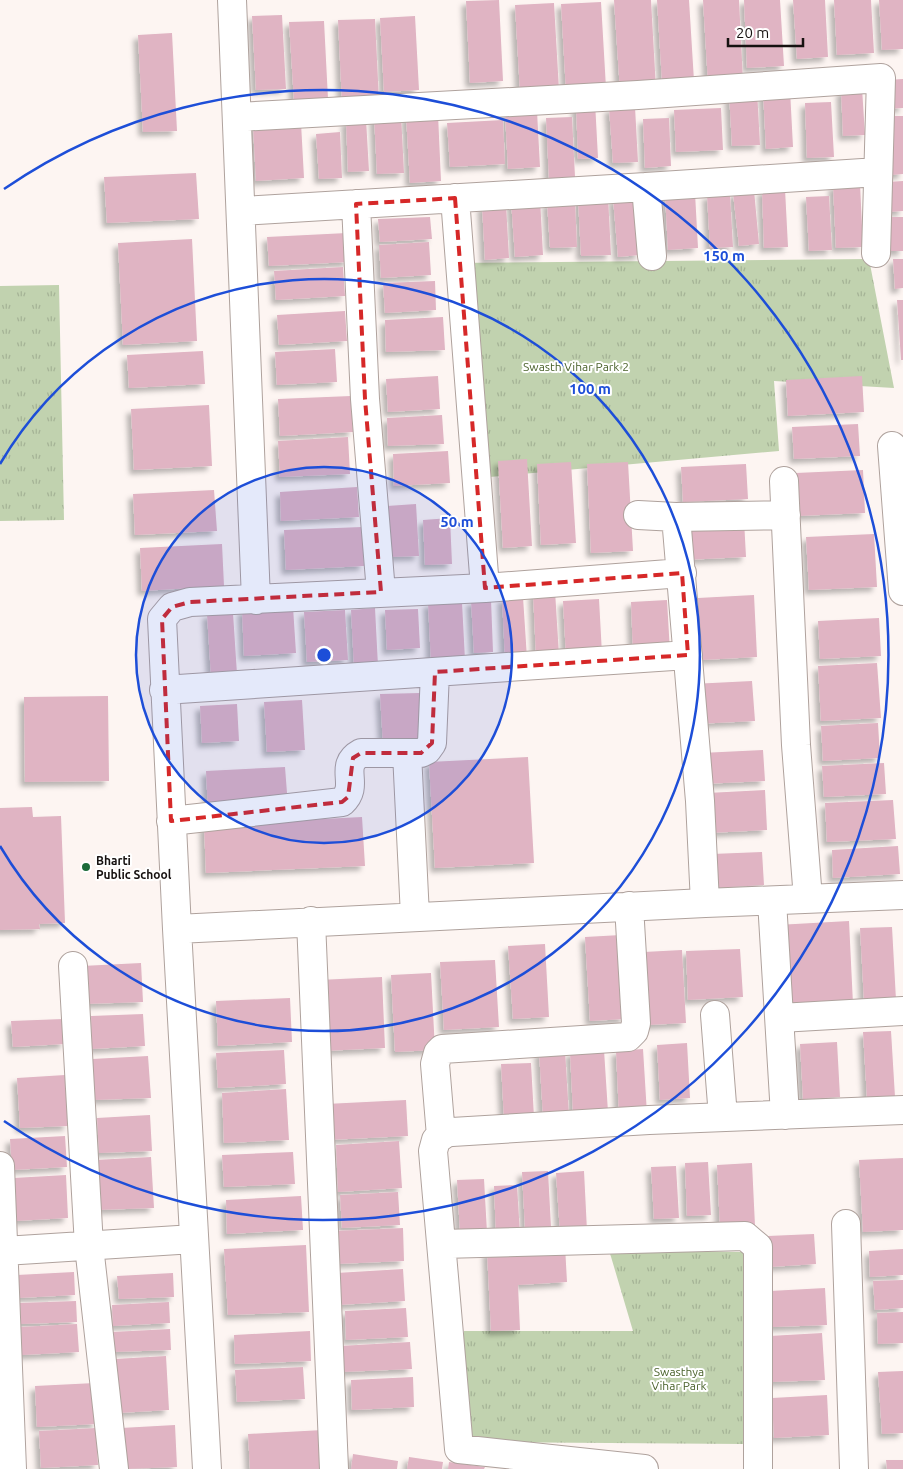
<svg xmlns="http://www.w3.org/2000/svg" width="903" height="1469" viewBox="0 0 903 1469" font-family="Ubuntu,sans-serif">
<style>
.park{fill:url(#park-tufts)}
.building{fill:#e0b4c3;filter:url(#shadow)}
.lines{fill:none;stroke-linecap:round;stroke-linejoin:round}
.minor-casing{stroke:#afa29d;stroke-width:30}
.minor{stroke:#fff;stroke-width:28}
.marked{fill:none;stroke:#d62828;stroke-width:4;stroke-dasharray:10 6;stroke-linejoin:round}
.ring{fill:none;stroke:#1d4ed8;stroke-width:2.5}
.poi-dot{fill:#1c6b3a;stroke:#fff;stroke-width:2}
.labels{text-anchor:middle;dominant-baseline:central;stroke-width:4;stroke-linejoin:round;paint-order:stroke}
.park-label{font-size:12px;fill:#49612a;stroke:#fff}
.poi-label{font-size:12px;font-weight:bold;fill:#161110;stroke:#fff;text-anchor:start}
.centre{fill:#1d4ed8;stroke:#fff;stroke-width:2.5}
.ring-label{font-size:15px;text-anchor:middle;font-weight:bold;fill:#1d4ed8;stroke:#fff;stroke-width:4;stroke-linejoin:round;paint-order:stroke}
</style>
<defs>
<pattern id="park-tufts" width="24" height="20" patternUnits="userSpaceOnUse" patternTransform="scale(1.25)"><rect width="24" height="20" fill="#c1d2af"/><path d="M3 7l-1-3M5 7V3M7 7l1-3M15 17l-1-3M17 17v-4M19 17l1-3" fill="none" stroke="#a5b396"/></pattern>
<filter id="shadow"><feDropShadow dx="-4.5" dy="4.5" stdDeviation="2.5" flood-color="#0004"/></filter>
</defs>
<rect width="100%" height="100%" fill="#fdf5f2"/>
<!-- park -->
<path class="park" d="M869,259L894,388L774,381L779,451L478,478L448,263Z
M59,285L64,520L0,521V286Z
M609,1250L743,1252L744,1444L464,1442V1331H633Z"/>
<!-- building -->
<path class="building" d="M499,0L503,81L470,83L466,1Z
M614,0H651L656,89L620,91Z
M657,0H689L694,81L662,82Z
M703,0H739L743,81L708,83Z
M744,0H780L784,66L747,68Z
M793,0H825L828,57L797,59Z
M834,0H871L874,53L837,55Z
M879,0H903V49L882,50Z
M601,2L606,88L566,91L561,4Z
M554,3L559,90L520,92L515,5Z
M282,15L286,89L256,90L252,16Z
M415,16L419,90L384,92L380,18Z
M375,19L379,101L342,103L338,20Z
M324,21L328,99L294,101L289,22Z
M172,33L177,131L143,132L138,35Z
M903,79V108L888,109L887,80Z
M862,88L865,135L843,136L841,90Z
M757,90L760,145L732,146L729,92Z
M790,90L793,147L766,149L763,91Z
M595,102L598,158L578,159L576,103Z
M831,102L834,157L807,158L805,103Z
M635,107L638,162L613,163L609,108Z
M721,108L723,150L676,152L674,110Z
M537,111L540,167L508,169L505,113Z
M401,114L404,173L377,174L374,115Z
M438,114L441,181L410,183L406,115Z
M888,116H903V174L892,175Z
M572,117L575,177L549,179L546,118Z
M669,118L671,166L645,168L643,119Z
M366,119L369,171L348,172L346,120Z
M503,120L505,164L450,167L447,123Z
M301,123L304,178L256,181L253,125Z
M340,132L342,178L319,179L316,134Z
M196,173L199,219L107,223L104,177Z
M903,181V211L889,212L887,182Z
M860,184L863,247L836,248L833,185Z
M785,189L788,247L764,248L762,190Z
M754,190L759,244L739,246L733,193Z
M695,193L698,248L668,250L665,194Z
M730,194L733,247L710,248L707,195Z
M608,196L611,255L581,256L578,198Z
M829,196L832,250L809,251L806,197Z
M635,197L640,255L618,257L613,198Z
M540,198L543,255L515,257L511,200Z
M575,201L577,247L550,248L547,202Z
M506,204L509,258L485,260L482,205Z
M430,217L432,239L380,242L378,219Z
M889,217H903V251H891Z
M347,233L349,262L269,266L267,237Z
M192,239L197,341L123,345L118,243Z
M429,242L431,275L381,278L379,245Z
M893,259H903V288L895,289Z
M343,267L345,296L276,300L274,271Z
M435,281L436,310L385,313L383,283Z
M897,300H903V360H901Z
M345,311L347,341L279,345L277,315Z
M443,317L445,350L386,352L385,320Z
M335,349L337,382L277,385L275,352Z
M203,351L205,384L129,388L127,355Z
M438,376L440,409L388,412L386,379Z
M862,376L864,412L788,416L786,380Z
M351,396L353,432L280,436L278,399Z
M209,405L212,466L134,470L131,409Z
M442,415L444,444L388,446L387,418Z
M858,424L860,456L794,459L792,427Z
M348,437L350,474L280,477L278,441Z
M448,451L450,483L394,486L393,454Z
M527,459L532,546L503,548L498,461Z
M571,462L576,543L541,545L537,464Z
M628,462L633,551L591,553L587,464Z
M746,464L748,499L683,502L681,467Z
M863,470L865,513L798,516L796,473Z
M357,487L359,517L281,521L280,492Z
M214,490L217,531L135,535L133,494Z
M416,504L419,556L390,557L387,506Z
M450,518L452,564L425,565L423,520Z
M744,520L746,557L684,560L682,523Z
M362,527L364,566L286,570L284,530Z
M874,534L877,587L809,590L806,537Z
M222,544L224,586L142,591L140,548Z
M555,591L559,655L536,656L533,592Z
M754,595L757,657L702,660L698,598Z
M523,597L527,658L505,659L502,598Z
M599,599L602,654L566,656L563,601Z
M491,600L493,652L474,653L471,601Z
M667,600L670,652L633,654L631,602Z
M462,602L465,660L431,662L428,603Z
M293,607L296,653L244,656L242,610Z
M375,608L378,666L354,667L351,610Z
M418,609L420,648L387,650L385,610Z
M345,610L348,660L307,662L304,612Z
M233,613L237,674L211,676L207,614Z
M879,618L881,656L820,659L818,621Z
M877,663L881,718L821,721L818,666Z
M752,681L755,721L695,724L692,684Z
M420,693L423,743L383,745L380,694Z
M108,696L109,781L25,782L24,697Z
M302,700L305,750L267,752L264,702Z
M237,704L239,741L202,743L200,706Z
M878,723L880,758L823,761L821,726Z
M763,750L765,781L702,784L701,753Z
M528,757L534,863L435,868L429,762Z
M884,763L886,794L824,797L822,766Z
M285,767L288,806L208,810L206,771Z
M765,790L767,830L709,833L707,793Z
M893,800L896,839L827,842L825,803Z
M32,807L33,817L61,816L65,923L39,924L40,929L0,930V808Z
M362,817L365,866L206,873L204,825Z
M898,846L900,874L833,878L832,850Z
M762,852L764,885L714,888L712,854Z
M849,921L853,1004L781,1007L777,925Z
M892,927L896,1000L864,1001L860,928Z
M621,935L625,1019L590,1021L585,937Z
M545,944L549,1017L513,1019L508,946Z
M740,949L743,997L688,1000L686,951Z
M682,950L686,1023L648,1025L644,952Z
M495,960L499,1027L444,1030L440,962Z
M141,963L143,1002L84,1004L82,966Z
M431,973L435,1050L395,1052L391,975Z
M382,977L385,1048L323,1051L319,980Z
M290,998L292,1042L218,1046L216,1001Z
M143,1014L145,1046L92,1049L91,1016Z
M63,1019L65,1044L13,1047L11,1021Z
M891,1031L895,1097L867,1098L863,1032Z
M837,1042L840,1097L803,1099L800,1044Z
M687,1043L690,1098L660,1100L657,1045Z
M643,1049L647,1114L619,1115L616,1051Z
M284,1050L286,1084L218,1088L216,1053Z
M565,1050L569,1116L543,1117L539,1051Z
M604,1050L608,1112L573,1114L570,1052Z
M148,1056L151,1098L94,1100L92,1059Z
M531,1063L534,1117L504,1119L501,1064Z
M65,1075L68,1126L20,1128L17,1078Z
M286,1089L289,1140L224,1143L222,1093Z
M406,1100L408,1136L328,1140L326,1104Z
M150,1115L152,1151L99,1153L97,1118Z
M65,1136L67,1167L12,1170L10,1139Z
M399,1141L402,1188L338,1192L336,1145Z
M293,1152L295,1184L224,1187L222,1155Z
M151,1157L154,1208L97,1210L95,1160Z
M903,1158V1230L863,1232L859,1160Z
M708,1162L711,1215L687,1216L685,1163Z
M752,1163L755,1226L720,1228L717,1165Z
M676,1166L679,1218L654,1219L651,1167Z
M548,1171L551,1227L525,1228L522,1172Z
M584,1171L587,1231L560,1233L556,1173Z
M66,1175L68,1218L15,1221L13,1178Z
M484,1179L487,1232L460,1233L457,1180Z
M517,1185L520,1234L496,1235L494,1186Z
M398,1192L400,1225L342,1228L340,1195Z
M301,1196L303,1230L227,1234L226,1200Z
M403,1228L404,1261L336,1264L334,1231Z
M814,1234L816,1264L770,1267L768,1236Z
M306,1245L309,1312L228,1315L224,1249Z
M565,1246L567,1282L518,1285L520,1330L491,1331L487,1251Z
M903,1249V1275L870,1277L869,1251Z
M403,1269L405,1301L338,1305L336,1273Z
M74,1272L75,1295L18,1298L17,1275Z
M173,1273L174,1297L119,1299L117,1276Z
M903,1280V1308L875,1310L873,1281Z
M825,1288L827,1325L773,1327L770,1291Z
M76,1301L77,1322L21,1324L20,1303Z
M169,1302L170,1323L113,1326L112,1305Z
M406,1308L408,1337L346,1340L345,1311Z
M903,1312V1343L878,1344L877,1313Z
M77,1324L79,1352L22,1355L21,1327Z
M170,1329L171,1350L113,1352L112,1332Z
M310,1331L311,1361L235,1364L234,1335Z
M822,1333L825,1380L771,1382L769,1336Z
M410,1342L412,1369L342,1372L340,1346Z
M166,1356L169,1410L118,1413L115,1359Z
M303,1367L305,1399L237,1402L235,1370Z
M903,1371V1433L882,1434L878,1372Z
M413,1377L414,1407L352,1410L351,1380Z
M95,1383L97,1424L37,1427L35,1386Z
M827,1395L829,1435L774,1438L772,1398Z
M175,1425L177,1467L124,1469L121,1428Z
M96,1428L98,1465L41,1468L39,1431Z
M323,1430L325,1469H250L248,1434Z
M353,1454L398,1461L397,1469H351Z
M409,1457L443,1462L442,1469H407Z
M886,1460H903V1469H887Z
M449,1462L485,1467L484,1469H448Z"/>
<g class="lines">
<!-- minor casing -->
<g class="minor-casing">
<path id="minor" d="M232,0L256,600
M238,117L638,95L881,78L876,253
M646,187L652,256
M455,198L485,588
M356,204L365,399L381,592
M242,211L646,187L878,172
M892,446L903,591
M784,481L796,745L808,899
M638,515L676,517L786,515
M676,517L700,801L705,903
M164,690L688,655
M407,753L415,916
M171,821L342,802C361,785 337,766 361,753H421L427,750L432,743L435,672
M772,901L785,1115
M311,921L334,1469
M177,929L705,903L903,895
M73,966L89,1246L114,1469
M715,1015L723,1117
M780,1018L903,1011
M441,1136L435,1064L438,1053L442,1049L628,1037L634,1031L636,1023L629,906
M0,1166L12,1469
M846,1224L854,1469
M442,1244L745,1236L758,1247V1469
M4,1251L194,1239
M207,1469L177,929L162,619L172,607L190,602L485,588L682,573
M644,1469L459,1449L433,1151L436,1140L446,1133L452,1132L649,1120L903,1110"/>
</g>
<!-- minor -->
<use href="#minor" class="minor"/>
</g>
<!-- marked area -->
<path class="marked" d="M455,198L485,588L682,573L688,655L435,672L432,743L421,753H361L353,758L348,797L342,802L171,821L162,619L172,607L190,602L381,592L365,399L356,204Z"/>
<!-- distance rings -->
<circle cx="324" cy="655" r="188" fill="#1d4ed8" fill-opacity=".12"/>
<g class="ring">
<circle cx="324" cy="655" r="188"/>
<path d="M0 464A376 376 0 1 1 0 846"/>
<path d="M4 189A565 565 0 1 1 4 1121"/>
</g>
<!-- markers -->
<circle class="poi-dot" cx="86" cy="867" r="5"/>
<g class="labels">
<!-- park labels -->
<g class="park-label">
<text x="576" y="366">Swasth Vihar Park 2</text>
<text x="679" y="1371">Swasthya<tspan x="679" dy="14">Vihar Park</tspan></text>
</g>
<!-- poi labels -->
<g class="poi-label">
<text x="96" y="860">Bharti<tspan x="96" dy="14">Public School</tspan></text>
</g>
</g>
<circle cx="324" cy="655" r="8" class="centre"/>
<g class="ring-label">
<text x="724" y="261">150 m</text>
<text x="590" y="394">100 m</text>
<text x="457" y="527">50 m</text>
</g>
<!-- scale -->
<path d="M728 38v8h75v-8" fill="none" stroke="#161110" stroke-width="2.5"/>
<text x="736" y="38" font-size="15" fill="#161110" stroke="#ffffff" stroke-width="4" paint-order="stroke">20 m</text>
</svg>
